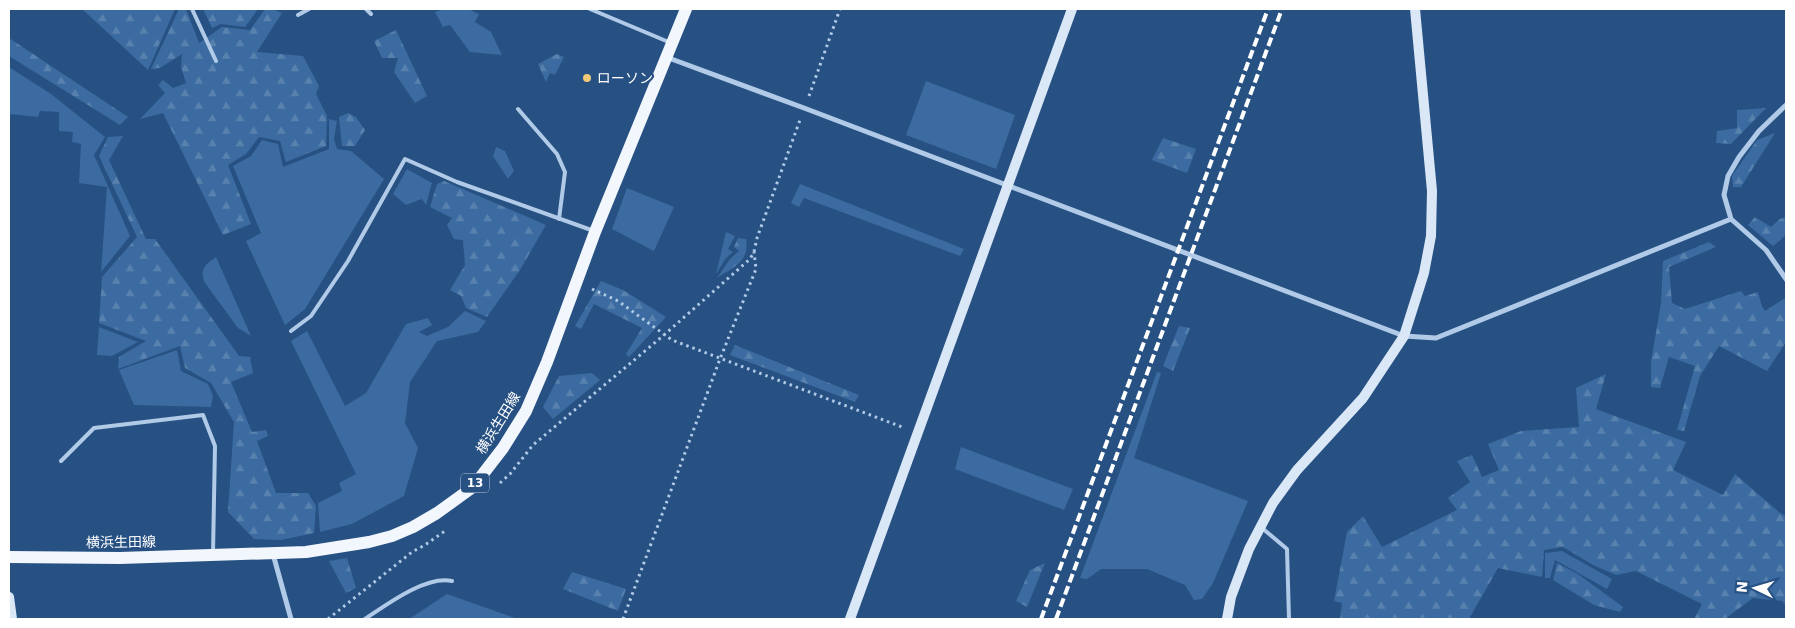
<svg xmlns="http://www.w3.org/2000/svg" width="1795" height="628" viewBox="0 0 1795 628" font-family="'DejaVu Sans','Noto Sans JP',sans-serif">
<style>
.green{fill:#3b6ba0}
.forest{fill:url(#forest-firs)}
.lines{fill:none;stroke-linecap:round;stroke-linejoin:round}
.path{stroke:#b0cae7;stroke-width:3;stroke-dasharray:2.5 4;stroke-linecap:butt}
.lane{stroke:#b0cae7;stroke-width:4}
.street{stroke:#b0cae7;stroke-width:5}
.secondary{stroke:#dae7f6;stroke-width:10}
.primary{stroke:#f2f6fd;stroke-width:12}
.rail{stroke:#fff;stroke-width:4;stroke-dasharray:9 4;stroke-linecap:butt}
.poi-dot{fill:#f0ca76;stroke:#275183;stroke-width:2}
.labels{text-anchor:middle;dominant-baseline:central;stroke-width:4.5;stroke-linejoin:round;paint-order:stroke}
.shield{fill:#275183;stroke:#becbda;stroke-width:1}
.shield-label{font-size:12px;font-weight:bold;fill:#fff}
.poi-label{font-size:14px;fill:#fff;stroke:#275183;text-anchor:start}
.street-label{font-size:14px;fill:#fff;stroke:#275183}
</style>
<defs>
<pattern id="forest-firs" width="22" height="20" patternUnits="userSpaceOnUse" patternTransform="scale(1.25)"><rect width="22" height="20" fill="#3b6ba0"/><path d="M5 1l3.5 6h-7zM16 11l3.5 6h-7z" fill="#5881ae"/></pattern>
</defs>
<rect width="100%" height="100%" fill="#275183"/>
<!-- green -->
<path class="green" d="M445,9H468L479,14L475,22L491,32L502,55L470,52L450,25L443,27L435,12Z
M9,67L51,94L105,137L94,155L130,236L101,272L107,187L79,183L81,144L72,142L73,132L59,131V112L40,111L38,117L10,114L9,128Z
M926,81L1015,115L996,169L906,135Z
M329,119L337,121L334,139L337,149L351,151L384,179L305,309L285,325L246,241L261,233L233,166L251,156L262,140L278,144L283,167L329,149Z
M496,147L505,151L514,171L508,179L493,156Z
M407,169L432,183L426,205L422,199L406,205L393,194Z
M800,184L964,249L960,256L804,198L799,207L791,203Z
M627,188L674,207L654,251L612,229Z
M726,232L735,236L728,249L733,252L726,258L716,274Z
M216,257L251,336L238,328L205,283C199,270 205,264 216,257Z
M465,311L486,321L478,332L437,341L410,382L405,423L418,448L404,496L352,524L320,532L318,503L342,491L339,483L356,474L291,341L307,331L345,406L366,393L406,324L428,318L432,325L419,332L427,336L448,327Z
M99,327L138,342L112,356L97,355Z
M177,350L181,371L208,384L213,396L211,407L134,405L119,370Z
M1157,372L1161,373L1134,458L1248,501L1213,583L1202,599L1194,600L1185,585L1147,569H1101L1087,579L1080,578Z
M961,447L1073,489L1064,510L955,469Z
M1562,551L1612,579L1607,589L1555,560L1550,578H1545V553Z
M447,594L518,619H409Z"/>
<!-- forest -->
<path class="forest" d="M82,9H175L148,70Z
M179,9H186L199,43L222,27L250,30L265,9H272L282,13L257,52L303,56L319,86L316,94L327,116L326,146L286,162L280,141L259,137L246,154L228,165L251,224L223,235L163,113L140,119L165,93L158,85L163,80L173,88L186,83L181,67L182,54L160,68L151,69Z
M203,9H258L245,27L221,24L212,28Z
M396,30L427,96L415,103L394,72L398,58H382L374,41Z
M9,38L128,117L120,125L9,56Z
M557,54L564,57L555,75L550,73L546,82L538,64Z
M1766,108L1731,144L1716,143L1717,131L1737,128V110Z
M348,113L356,117L365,130L355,146H342L339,117Z
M1775,133L1741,187H1733L1732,176L1757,140Z
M123,136L109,160L146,239H155L239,356L250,357L253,373L231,382L252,432L266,430L268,436L257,441L276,493H308L316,506L314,533L281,540L254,539L228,512L234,422L211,383L185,368L180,346L118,369L119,357L146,341L99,323L102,277L137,237L99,156L108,137Z
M1163,138L1196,149L1187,173L1152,160Z
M444,181L546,225L520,270L487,317L466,308L461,296L450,290L465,265L463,240L454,239L447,225L452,218L430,207L437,184Z
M1755,217L1771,227L1780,219L1786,217V235L1773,246L1748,225Z
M738,238L746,239C750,262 733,267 717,278L730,259L739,251L734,247Z
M1709,242L1716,247L1669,267L1672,303L1685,309L1741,291L1745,296L1758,292L1762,307L1765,311L1785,298L1786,342L1767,371L1719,346L1700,376L1684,431L1677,430L1695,366L1669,357L1660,388L1651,387V362L1661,303L1663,261Z
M601,281L623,290L666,317L629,357L626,354L642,328L594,304L581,329L575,326Z
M1179,326L1190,328L1173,371L1163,366Z
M735,345L859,395L855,402L730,355Z
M592,373L600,380L553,419L543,407L559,376Z
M1606,374L1596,409L1686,442L1673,470L1723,495L1735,474L1780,513L1786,516V605L1782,601L1753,598L1725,619H1694L1702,604L1636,571L1616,575L1593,565L1563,547L1544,550L1542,577L1498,568L1469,619H1340L1342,603L1334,601L1347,532L1363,516L1382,547L1457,510L1448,498L1470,482L1457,461L1472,455L1482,477L1499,470L1488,444L1521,431L1579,427L1576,388Z
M347,558L356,588L346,593L329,561Z
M1045,563L1027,607L1016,601L1030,570Z
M1557,563L1578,574L1623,607L1620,612L1594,605L1553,580Z
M572,572L626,589L618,611L563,589Z"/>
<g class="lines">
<!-- path -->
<path class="path" d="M809,96L840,9
M592,289L618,301L672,340L902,427
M500,483L510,474L533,445L664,335L750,259L754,252L757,238L800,120
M328,619L412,552L425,545L445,531
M623,619L720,359L756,269L754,252"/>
<!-- lane -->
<path class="lane" d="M192,9L216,61
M366,9L371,14
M590,9L671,43
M298,15L309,9
M518,109L557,154L565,172L559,219
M291,331L311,316L348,261L405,159L457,182L594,231
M61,461L94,428L203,415L215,446L213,553
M1262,528L1287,549L1289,619
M365,619C386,605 426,575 452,581"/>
<!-- street -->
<path class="street" d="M666,57L804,108L1404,336L1436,338L1731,219
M1786,105L1759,131L1739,157L1728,176L1724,195L1731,219L1766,250L1786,279
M273,554L291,619"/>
<!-- secondary -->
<path class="secondary" d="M9,597L12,619
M850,619L1072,9
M1227,619L1231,597L1249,549L1273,503L1297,470L1363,398L1404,336L1424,273L1431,236L1432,191L1415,9"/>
<!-- primary -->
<path class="primary" d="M9,557L120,558L306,552L369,542L392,536L413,527L437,513L473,487L503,448L526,411L547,362L595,232L686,9"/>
<!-- rail -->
<path class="rail" d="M1041,619L1268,9
M1056,619L1282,9"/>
</g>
<!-- markers -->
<circle class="poi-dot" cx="587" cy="78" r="5"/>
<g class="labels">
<!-- shield labels -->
<rect class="shield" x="461" y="473.5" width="28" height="19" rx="4"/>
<g class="shield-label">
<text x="475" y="483">13</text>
</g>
<!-- poi labels -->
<g class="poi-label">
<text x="597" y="78">ローソン</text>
</g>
<!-- street labels -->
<g class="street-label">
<text transform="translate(498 423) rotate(-58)">横浜生田線</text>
<text transform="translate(121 542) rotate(-1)">横浜生田線</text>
</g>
</g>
<!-- border -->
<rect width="1795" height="628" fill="none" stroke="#ffffff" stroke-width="20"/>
<!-- north arrow -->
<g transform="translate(1755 588) rotate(275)" stroke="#275183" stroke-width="4" paint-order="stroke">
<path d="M0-4L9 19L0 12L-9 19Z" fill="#ffffff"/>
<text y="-8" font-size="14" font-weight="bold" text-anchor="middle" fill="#ffffff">N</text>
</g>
</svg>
